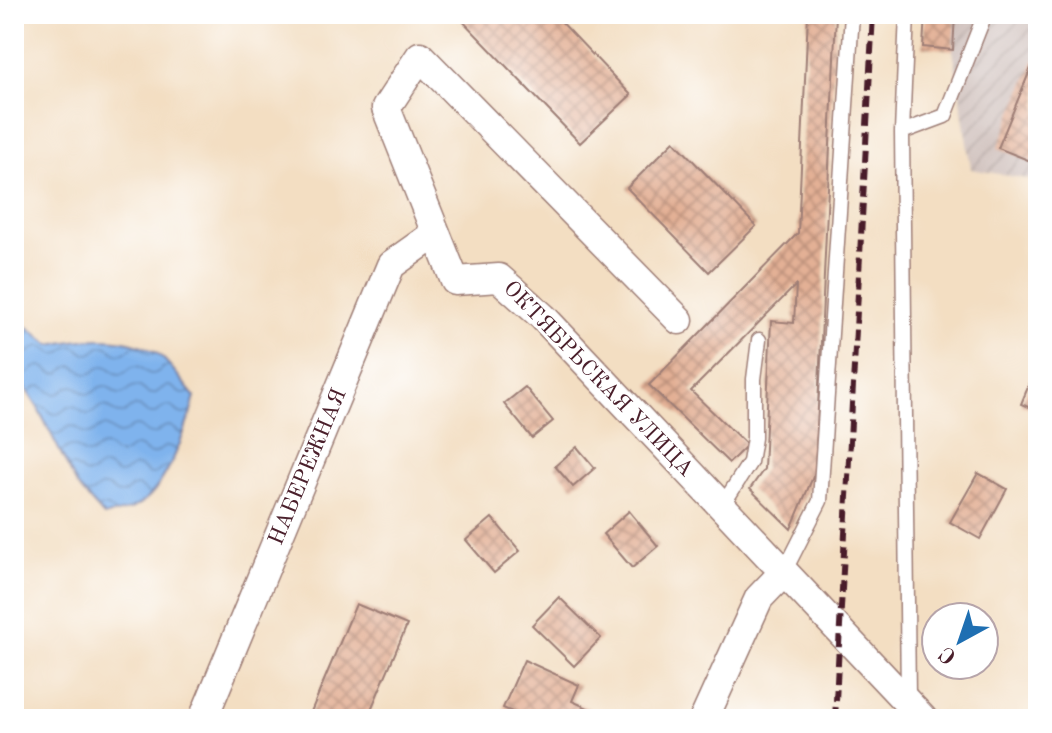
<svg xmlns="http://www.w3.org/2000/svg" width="1052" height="733" viewBox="0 0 1052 733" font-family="'Old Standard TT',serif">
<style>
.industrial{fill:url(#industrial-furrows)}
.water{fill:url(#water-waves);stroke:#64698c;stroke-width:2}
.building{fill:url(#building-cross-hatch)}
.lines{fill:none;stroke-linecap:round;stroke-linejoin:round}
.service-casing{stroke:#9e7e76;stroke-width:17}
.minor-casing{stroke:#9e7e76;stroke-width:31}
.service{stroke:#fff;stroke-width:14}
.minor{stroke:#fff;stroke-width:28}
.rail{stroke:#4a1f2b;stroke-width:6;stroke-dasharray:12 6;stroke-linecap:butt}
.labels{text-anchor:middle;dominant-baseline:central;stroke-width:6;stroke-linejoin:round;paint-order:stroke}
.street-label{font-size:22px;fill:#4a1f2b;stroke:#fff}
</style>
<defs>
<pattern id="industrial-furrows" width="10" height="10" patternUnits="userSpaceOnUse" patternTransform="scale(2)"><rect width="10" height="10" fill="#cfc0bb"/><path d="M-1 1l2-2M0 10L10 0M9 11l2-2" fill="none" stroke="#b3a5a1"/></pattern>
<pattern id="water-waves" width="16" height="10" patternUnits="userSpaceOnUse" patternTransform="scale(2)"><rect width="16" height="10" fill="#7fb3ed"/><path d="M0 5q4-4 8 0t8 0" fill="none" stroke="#6a91c0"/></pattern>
<pattern id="building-cross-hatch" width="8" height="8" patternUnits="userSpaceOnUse" patternTransform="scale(2)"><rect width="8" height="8" fill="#e3b095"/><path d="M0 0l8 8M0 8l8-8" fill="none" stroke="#ba8f7a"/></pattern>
</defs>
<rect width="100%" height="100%" fill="#fff"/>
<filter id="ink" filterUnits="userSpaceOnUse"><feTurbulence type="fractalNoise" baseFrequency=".0125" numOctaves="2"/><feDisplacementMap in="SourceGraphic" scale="16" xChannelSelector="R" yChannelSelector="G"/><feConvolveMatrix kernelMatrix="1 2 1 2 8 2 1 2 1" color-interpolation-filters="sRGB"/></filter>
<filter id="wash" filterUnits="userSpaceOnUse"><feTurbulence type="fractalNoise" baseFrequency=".006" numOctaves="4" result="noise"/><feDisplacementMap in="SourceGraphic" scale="32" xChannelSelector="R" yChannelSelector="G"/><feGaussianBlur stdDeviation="1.8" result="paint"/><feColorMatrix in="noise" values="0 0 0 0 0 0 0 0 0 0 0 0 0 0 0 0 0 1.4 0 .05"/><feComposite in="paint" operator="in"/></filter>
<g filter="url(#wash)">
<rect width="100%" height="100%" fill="#f3dec2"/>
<!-- industrial -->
<path class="industrial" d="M955,14H1038V181L971,169L953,50Z"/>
<!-- water -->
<path class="water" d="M28,327L50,345C82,338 123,334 153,351C167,358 184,385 195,397C187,428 166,492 135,507C126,512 114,513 104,516L78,487L38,408L14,370V330Z"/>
<g id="blocks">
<!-- building -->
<path class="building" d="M456,14H554L631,95L580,143Z
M808,14H836L815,472L791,529L750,489L764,469L771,321L794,323L796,285L691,391L747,445L729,463L649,385L798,233Z
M925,14H955L953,50L923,47Z
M1038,51V164L998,148Z
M674,141L756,226L709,272L627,188Z
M1038,363V411L1021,404Z
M525,387L553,421L532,438L504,404Z
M577,447L595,468L573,487L555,466Z
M978,473L1007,489L980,539L950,522Z
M629,511L658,546L632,568L603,534Z
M492,518L520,551L494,573L466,540Z
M559,597L601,638L574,666L532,625Z
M356,604L407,625L367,719H308Z
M524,660L579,685L572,701L612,719H528L503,708Z
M953,665H982L965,679Z"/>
</g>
</g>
<g filter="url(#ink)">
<use href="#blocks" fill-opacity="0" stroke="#9e7e76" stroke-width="2"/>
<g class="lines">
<!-- service casing -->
<g class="service-casing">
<path id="service" d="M902,132L907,14
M722,506L750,462L754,438V379L759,340
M784,572L820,501L852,14
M908,699L902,132L945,116L985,14"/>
</g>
<!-- minor casing -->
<g class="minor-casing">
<path id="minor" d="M679,320L420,56L386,108L455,281L499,278L543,317L923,719
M203,719L391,265L436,233
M704,719L759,598L784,572"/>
</g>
<!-- service -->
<use href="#service" class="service"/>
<!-- minor -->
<use href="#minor" class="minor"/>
<!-- rail -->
<path class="rail" d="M835,719L873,14"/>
</g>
</g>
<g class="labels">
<!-- street labels -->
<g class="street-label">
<text transform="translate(598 379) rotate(46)">ОКТЯБРЬСКАЯ УЛИЦА</text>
<text transform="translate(308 467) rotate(-67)">НАБЕРЕЖНАЯ</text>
</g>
</g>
<!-- margin -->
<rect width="1052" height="733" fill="none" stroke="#fff" stroke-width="48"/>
<!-- north arrow -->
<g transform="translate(960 641) rotate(220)"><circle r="38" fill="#ffffff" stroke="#b7a5aa" stroke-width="2"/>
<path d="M0-6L14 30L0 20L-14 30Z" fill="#1f6fb2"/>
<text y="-12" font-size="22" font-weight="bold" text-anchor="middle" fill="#4a1f2b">С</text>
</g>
</svg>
